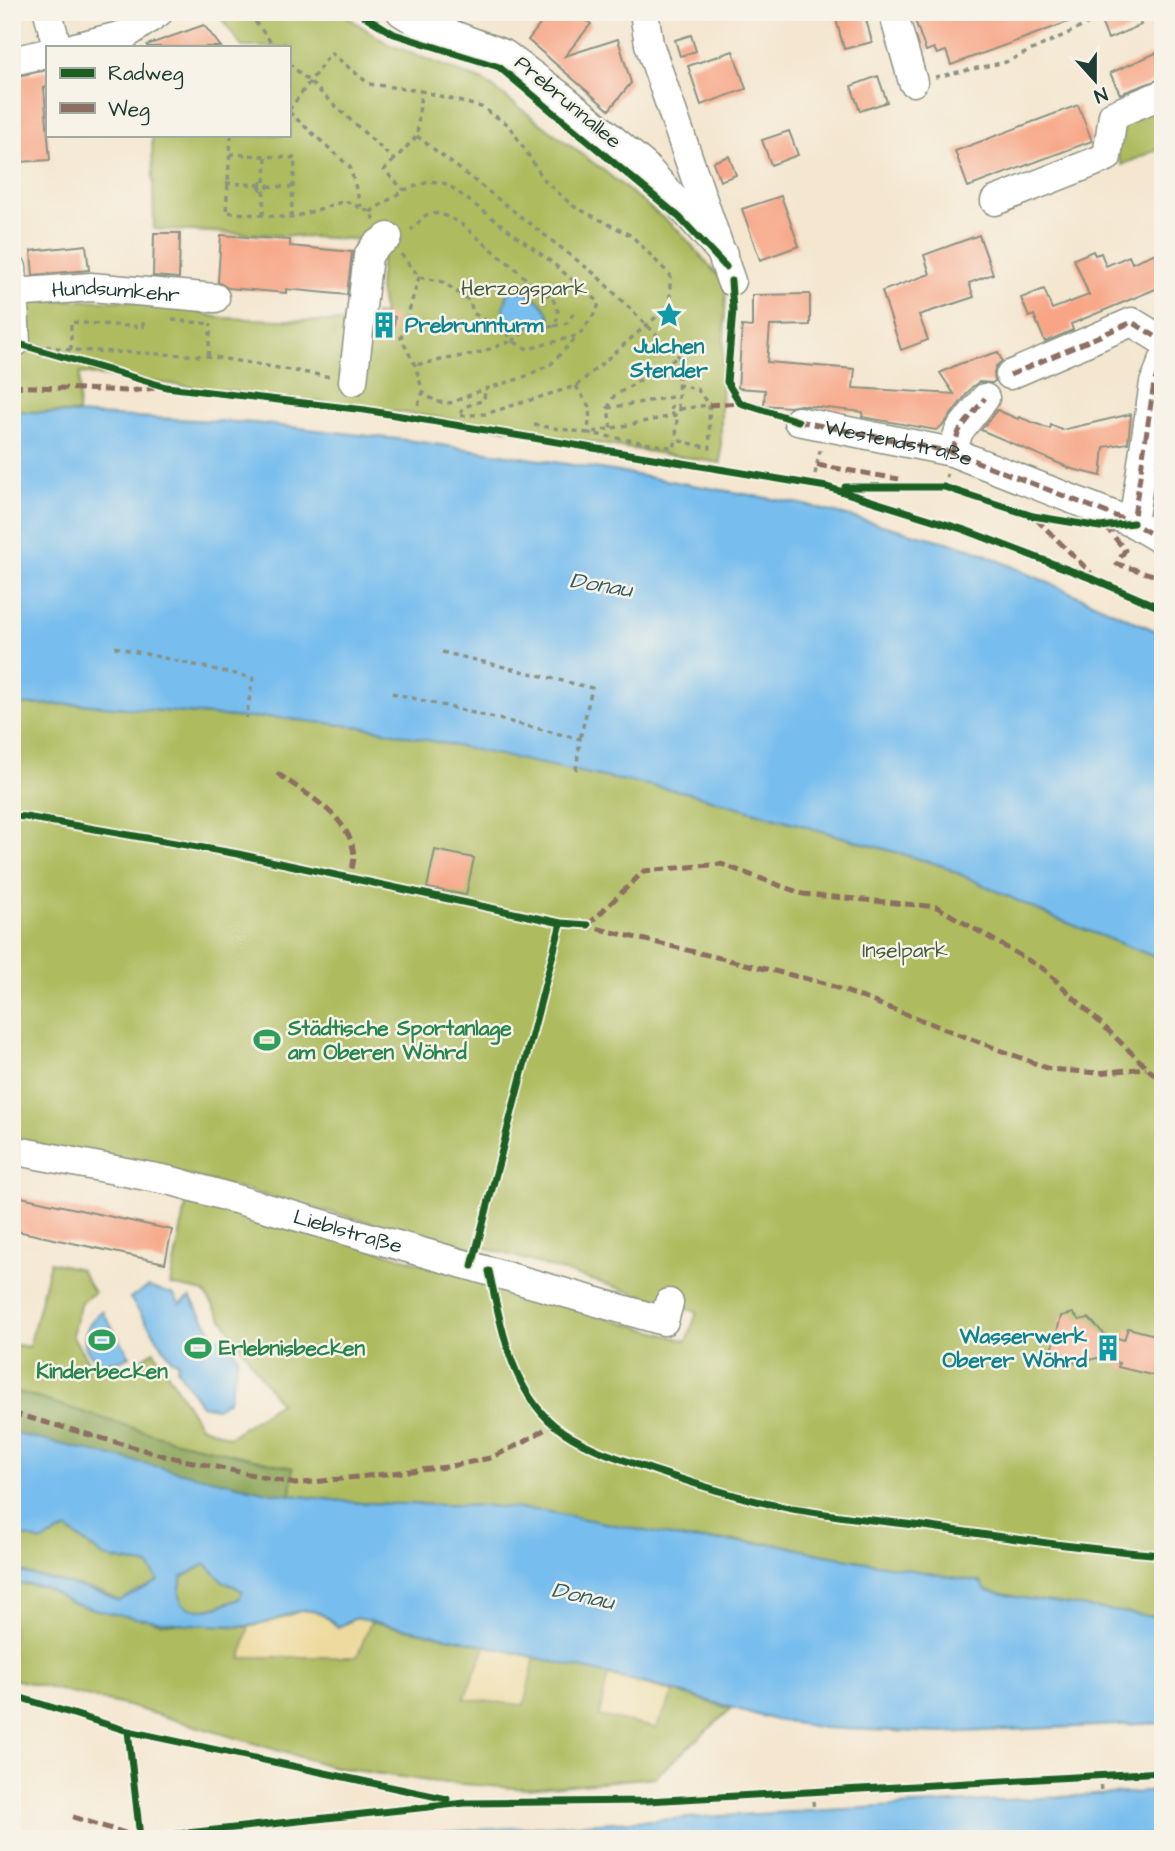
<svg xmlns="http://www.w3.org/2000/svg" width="1175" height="1851" viewBox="0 0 1175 1851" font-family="'Architects Daughter',sans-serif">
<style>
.green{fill:#aebc5e;stroke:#667c49;stroke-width:2}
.forest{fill:#8aa455;stroke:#547044;stroke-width:2}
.sand{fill:#eeda9e;stroke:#868c69;stroke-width:2}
.water{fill:#77bdee;stroke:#4b7d91;stroke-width:2;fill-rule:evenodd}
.building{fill:#f7a585}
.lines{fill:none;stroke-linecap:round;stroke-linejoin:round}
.minor-casing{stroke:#8a9282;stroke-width:31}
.path{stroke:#8a9282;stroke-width:3.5;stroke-dasharray:5 5;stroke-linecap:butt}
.minor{stroke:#fff;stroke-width:28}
.quiet{stroke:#8d6e63;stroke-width:5;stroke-dasharray:10 5;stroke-linecap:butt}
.cycleway-casing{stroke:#f7f3e8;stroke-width:11}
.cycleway{stroke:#1b5e20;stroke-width:7}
.labels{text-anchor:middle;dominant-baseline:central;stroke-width:5;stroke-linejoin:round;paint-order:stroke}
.street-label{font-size:21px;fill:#1f3d34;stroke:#f7f3e8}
.park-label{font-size:21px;fill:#435d3e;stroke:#f7f3e8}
.culture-label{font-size:21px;font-weight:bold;fill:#0d838f;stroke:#f7f3e8;text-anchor:start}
.leisure-label{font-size:21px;font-weight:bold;fill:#27864d;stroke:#f7f3e8;text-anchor:start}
.water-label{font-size:23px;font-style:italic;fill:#355d62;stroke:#f7f3e8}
</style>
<rect width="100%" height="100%" fill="#f7f3e8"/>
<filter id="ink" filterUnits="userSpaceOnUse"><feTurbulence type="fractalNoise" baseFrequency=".0143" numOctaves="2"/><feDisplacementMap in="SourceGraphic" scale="14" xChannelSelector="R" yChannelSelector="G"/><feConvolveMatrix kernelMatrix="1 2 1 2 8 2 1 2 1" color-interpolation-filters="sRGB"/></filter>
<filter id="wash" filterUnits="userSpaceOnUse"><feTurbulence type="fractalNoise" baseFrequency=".00686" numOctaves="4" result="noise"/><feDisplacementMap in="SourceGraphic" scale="28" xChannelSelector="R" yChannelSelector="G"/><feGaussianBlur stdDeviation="1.57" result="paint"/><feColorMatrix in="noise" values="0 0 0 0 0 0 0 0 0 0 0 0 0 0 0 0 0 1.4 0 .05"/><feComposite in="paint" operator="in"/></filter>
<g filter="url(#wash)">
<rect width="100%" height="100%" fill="#f4e6cf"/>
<!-- green -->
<path class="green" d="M217,12H340L388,44L485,82L603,170L679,231L722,280L726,290L721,403V463L406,413L80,373L78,413L12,411V364L17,365L29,300L126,301L180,307L220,318L374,323L375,314L384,315L379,288L382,252L369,240L154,229L152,135H289V47H242Z
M1163,101V147L1122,165L1115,149L1129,116Z
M80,704L246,718L271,717L370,728L445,739L604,777L686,792L940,865L1055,918L1163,960V1618L1016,1597L986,1590L980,1582L820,1554L782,1545L741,1541L686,1539L488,1506L361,1503L291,1495L293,1468L172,1440L12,1390V1344L29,1347L50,1262L80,1269L94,1293L81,1302L72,1335L92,1368L118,1374L154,1351L200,1426L229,1437L279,1403L204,1292L170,1285L188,1195L687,1341L697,1312L483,1247H465L171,1171L12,1142V705Z
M12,1522L18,1534L66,1529L104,1557L150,1566L158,1582L119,1601L102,1592L12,1570Z
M206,1564L221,1580L243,1591L239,1599C224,1605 182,1621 180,1595C179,1589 181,1583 182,1577Z
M12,1583L44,1587L72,1602L162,1623L249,1627L279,1619L305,1609L466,1641L664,1688L731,1709L655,1777L528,1789L435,1782L334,1767L128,1706L12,1679Z"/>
<!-- forest -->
<path class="forest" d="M12,1390L172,1440L293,1468L291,1495L272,1493L12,1433Z"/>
<!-- sand -->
<path class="sand" d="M305,1609L371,1621L357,1657H251L241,1659L249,1627L279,1619Z
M486,1645L535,1657L524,1705L464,1699Z
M608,1675L674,1692L656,1728L599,1716Z"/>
<!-- water -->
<path class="water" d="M517,290C534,293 544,303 551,318C523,333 491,331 509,292Z
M12,411L255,423L414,441L613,471L801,504L973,549L1163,634V960L1055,918L940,865L686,792L604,777L370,728L271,717L246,718L80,704L12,705Z
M148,1287L173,1294L180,1304L190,1297L211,1330L210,1336L227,1339L238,1357L229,1400L216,1408L201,1405L177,1369L178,1362L172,1360L130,1298Z
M102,1311L130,1356C91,1377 66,1338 102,1311Z
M12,1433L272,1493L361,1503L488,1506L545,1511L686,1539L782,1545L820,1554L980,1582L986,1590L1016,1597L1163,1618V1723L939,1733L824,1728L775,1720L664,1688L466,1641L356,1618L338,1627C300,1590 285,1627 244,1626C186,1625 128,1621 73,1603C63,1599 54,1591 44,1587C35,1584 22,1584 12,1583V1570L102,1593L119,1601L158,1581L149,1566L104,1557L67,1529L41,1542L18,1534L12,1522ZM206,1564L221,1580L243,1591L239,1599C225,1605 182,1621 180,1595C179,1589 181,1583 182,1577Z
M1163,1791V1839H337L370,1836Z"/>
<g id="blocks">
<!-- building -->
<path class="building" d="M550,12H577L591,24L565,56L618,39L631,83L609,110L528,40Z
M834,12H864L872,42L844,49Z
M912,12H1089L1090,14L951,65L946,51L937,54L934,48L926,51Z
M1110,12H1136L1141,25L1108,39L1099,17Z
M204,25L221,47H147V45Z
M691,35L696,51L680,56L675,40Z
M1163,50V78L1120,94L1110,73Z
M733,51L746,89L701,105L688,66Z
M47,70V87L44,88L50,160L19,162L12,100V77Z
M878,76L887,102L860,111L851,86Z
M1078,105L1092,141L968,187L955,151Z
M789,131L798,155L771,165L762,140Z
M729,156L736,175L720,181L713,162Z
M781,196L799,246L760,260L742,209Z
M154,233H180L179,278L153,276Z
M221,235L290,240V246L352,252L347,295L286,289V293L228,288L218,282Z
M979,235L993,274L969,283L974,297L919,315L928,340L901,350L882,291L930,274L924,255Z
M86,245L89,270L33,275L31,251Z
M1163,250V286L1071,324L1073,330L1045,342L1034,315L1029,317L1021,298L1044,289L1052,309L1089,295L1074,259L1093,251L1095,255L1101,253L1106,266L1129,256L1132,263Z
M810,294V325L770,326L767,362L855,369L853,388L954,394L940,373L959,364L998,352L1002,361L996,366L994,372L995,381L992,383L979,382L972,387L944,424L936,430L862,417L863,412L801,405L790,407L764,405L765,390L738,388L742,326L752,327V295Z
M378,315L395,317L393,336L375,334Z
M997,410L1018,419L1019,417L1050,429L1051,425L1062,430L1131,414L1128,443L1104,447L1101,476L1072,469L981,430Z
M435,850L474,858L466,895L427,888Z
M12,1195L172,1230L165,1263L12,1230Z
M1073,1313L1079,1320L1089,1318L1104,1334L1124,1340L1128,1328L1163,1337V1378L1118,1367L1119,1363L1097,1358L1076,1364L1070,1356L1059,1359L1052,1351L1061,1316Z"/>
</g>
</g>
<g filter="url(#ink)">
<use href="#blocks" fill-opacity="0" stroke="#8a9282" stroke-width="2"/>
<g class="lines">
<!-- minor casing -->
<g class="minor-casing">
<g id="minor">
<path d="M48,12L57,47"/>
<path d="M401,12L414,20L504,54L562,97L645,166L723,254"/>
<path d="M644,12L649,44L731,281"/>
<path d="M893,12L913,82"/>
<path d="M75,47L127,34L159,12"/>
<path d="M12,61L47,53"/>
<path d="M995,201L1107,157L1113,115L1163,94"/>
<path d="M12,268L16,342H12"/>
<path id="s1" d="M14,293L91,287L215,298"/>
<path d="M1010,375L1132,322L1163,341"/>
<path d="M353,381L368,256L375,246L388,237"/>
<path d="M798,421L952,452L1133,523L1163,541"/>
<path d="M952,452L959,431L985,398"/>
<path d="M1133,523L1154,383L1163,361"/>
<path id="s2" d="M12,1150L172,1181L664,1321L669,1303"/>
</g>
</g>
<!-- path -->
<path class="path" d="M252,12L256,23L275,47
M358,12L383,28
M289,63L394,160L417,136L421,91L481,107L509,125L545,181L573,206L632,236L670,275V305L576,386L485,414L459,416L464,407L484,400L485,389
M935,77L1006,62L1103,17L1102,12
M289,110L331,53L369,84L421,91
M289,112L350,167L361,207
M231,135L226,212L291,218L345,201L370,212L375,220
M417,136L596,275L679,357L678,406
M230,154L295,158L291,217
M394,160L384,170L404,190
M265,182L266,156
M260 186a4 4 0 1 1 8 0a4 4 0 1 1-8 0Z
M226,183L260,185
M268,186L293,187
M370,212L404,190L431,181L447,184L550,261L599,302L597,310L579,335L528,349L512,341L478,353L415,365
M263,215L264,190
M401,254L419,277L443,282L470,301L473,313L483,319L503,325L512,341L526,331L554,326L559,314L552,297L537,290L518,271L460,223L439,213L426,215L411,230
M419,277L401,338L415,365L423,392L436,402L450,403L485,389L522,378L551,364L577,337
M172,320L211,324
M554,326L567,323L575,311
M36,345L71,350L208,356L331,377
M71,350V322L143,327V317
M208,356L211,323
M576,386L590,408L588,433L674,448L676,440L710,448L709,405L697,389L678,385
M418,405L423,392
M670.5 410a4.5 4.5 0 1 1 9 0a4.5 4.5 0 1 1-9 0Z
M608,408L614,396L678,357
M680,409L709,405
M534,425L588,433L677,415L676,440
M611,428L608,408L678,396
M813,484L820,450
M944,487L947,474
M115,647L253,678L246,718
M442,652L592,688L580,739
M392,693L580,739L576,771
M1100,1775L1101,1795
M812,1791L814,1811"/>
<!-- minor -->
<use href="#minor" class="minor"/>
<!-- quiet -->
<g class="quiet">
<path d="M12,278H14"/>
<path d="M1010,375L1132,322L1163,341"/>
<path d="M12,386L129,391L155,388"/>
<path d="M709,405L740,403"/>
<path id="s3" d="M798,421L952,452L1133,523L1163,541"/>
<path d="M952,452L959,431L985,398"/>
<path d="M817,465L899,479"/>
<path d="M1036,519L1091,573"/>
<path d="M1127,524L1133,523L1154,383L1163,361"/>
<path d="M1105,526L1125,550L1117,564L1163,578"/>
<path d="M277,773C305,794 352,817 354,856C354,863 351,871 349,878"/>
<path d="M583,925L824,983L1050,1069L1097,1073L1146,1068"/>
<path d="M588,925L644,871L721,864L803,894L937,907L1045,970L1163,1083"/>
<path d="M12,1413L165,1456L295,1484L447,1467L490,1458L520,1444L554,1424"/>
<path d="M73,1817L138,1837"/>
</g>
<!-- cycleway casing -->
<g class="cycleway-casing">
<path id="cycleway" d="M358,12L394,34L499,67L679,217L726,267
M731,281L733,310L727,382L740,403L798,421
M12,342L166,387L365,410L827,487L965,530L1098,581L1163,609
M845,487H944L1033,516L1100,527L1133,523
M12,816L26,817L238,854L561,923L588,925
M472,1266L561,923
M489,1271C501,1325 510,1387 554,1425C581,1447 618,1458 650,1469C696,1484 741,1499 788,1508C835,1517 883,1521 931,1527C1008,1538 1085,1549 1163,1555
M12,1695L128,1731L447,1799
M128,1731L140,1837
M131,1839L465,1803L647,1801L1163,1772"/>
</g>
<!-- cycleway -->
<use href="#cycleway" class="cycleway"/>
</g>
</g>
<!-- icons -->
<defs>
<g id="sight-bare" transform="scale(2.1)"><path d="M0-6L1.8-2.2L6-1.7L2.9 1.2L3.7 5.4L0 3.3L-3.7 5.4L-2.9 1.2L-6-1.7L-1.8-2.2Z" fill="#0f9aa8" stroke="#f7f3e8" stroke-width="2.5" paint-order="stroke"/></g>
<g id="building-bare" transform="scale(2.1)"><path d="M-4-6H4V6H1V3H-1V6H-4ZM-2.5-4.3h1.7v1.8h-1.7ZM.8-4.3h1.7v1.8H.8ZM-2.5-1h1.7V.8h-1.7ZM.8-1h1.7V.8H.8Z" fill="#0f9aa8" stroke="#f7f3e8" stroke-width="2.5" paint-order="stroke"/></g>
<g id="stadium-bare" transform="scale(2.1)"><path d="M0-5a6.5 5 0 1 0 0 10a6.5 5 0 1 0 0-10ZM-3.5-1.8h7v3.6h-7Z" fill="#2e9e5b" stroke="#f7f3e8" stroke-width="2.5" paint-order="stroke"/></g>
</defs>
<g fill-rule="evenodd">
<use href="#sight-bare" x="669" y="315"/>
<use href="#building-bare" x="384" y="325"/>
<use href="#stadium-bare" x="267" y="1040"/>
<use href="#stadium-bare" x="102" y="1340"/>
<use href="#stadium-bare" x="198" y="1348"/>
<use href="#building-bare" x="1108" y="1348"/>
</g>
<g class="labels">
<!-- street labels -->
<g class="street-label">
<text transform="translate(568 102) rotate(40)">Prebrunnallee</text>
<text stroke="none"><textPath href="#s1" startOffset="102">Hundsumkehr</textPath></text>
<text stroke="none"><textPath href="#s3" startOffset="103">Westendstraße</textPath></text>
<text stroke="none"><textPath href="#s2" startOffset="346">Lieblstraße</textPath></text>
</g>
<!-- park labels -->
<g class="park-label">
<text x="524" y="288">Herzogspark</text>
<text x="905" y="950">Inselpark</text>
</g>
<!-- culture labels -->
<g class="culture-label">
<text x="405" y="325">Prebrunnturm</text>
<text x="669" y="346" text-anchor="middle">Julchen<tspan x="669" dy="24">Stender</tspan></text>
<text x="1087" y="1336" text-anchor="end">Wasserwerk<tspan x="1087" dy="24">Oberer Wöhrd</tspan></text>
</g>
<!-- leisure labels -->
<g class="leisure-label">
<text x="288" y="1028">Städtische Sportanlage<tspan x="288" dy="24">am Oberen Wöhrd</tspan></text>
<text x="219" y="1348">Erlebnisbecken</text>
<text x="102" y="1371" text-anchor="middle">Kinderbecken</text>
</g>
<!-- water labels -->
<g class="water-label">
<text transform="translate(601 585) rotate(9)">Donau</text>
<text transform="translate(583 1596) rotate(12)">Donau</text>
</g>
</g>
<!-- margin -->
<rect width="1175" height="1851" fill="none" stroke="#f7f3e8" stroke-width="42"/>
<!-- legend -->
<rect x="46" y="46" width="245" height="91" fill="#f7f3e8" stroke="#a1aaa0" stroke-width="2"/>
<rect x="60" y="68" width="35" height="10" fill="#1b5e20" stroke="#a1aaa0" stroke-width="2"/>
<text x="108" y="80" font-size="21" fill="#1f3d34">Radweg</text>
<rect x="60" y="103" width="35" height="10" fill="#8d6e63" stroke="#a1aaa0" stroke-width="2"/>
<text x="108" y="116" font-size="21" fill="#1f3d34">Weg</text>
<!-- north arrow -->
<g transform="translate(1095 80) rotate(159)" stroke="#f7f3e8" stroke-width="5" paint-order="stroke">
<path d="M0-5L12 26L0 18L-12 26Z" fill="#1f3d34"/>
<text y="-10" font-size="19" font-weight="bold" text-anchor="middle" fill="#1f3d34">N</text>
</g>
</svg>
